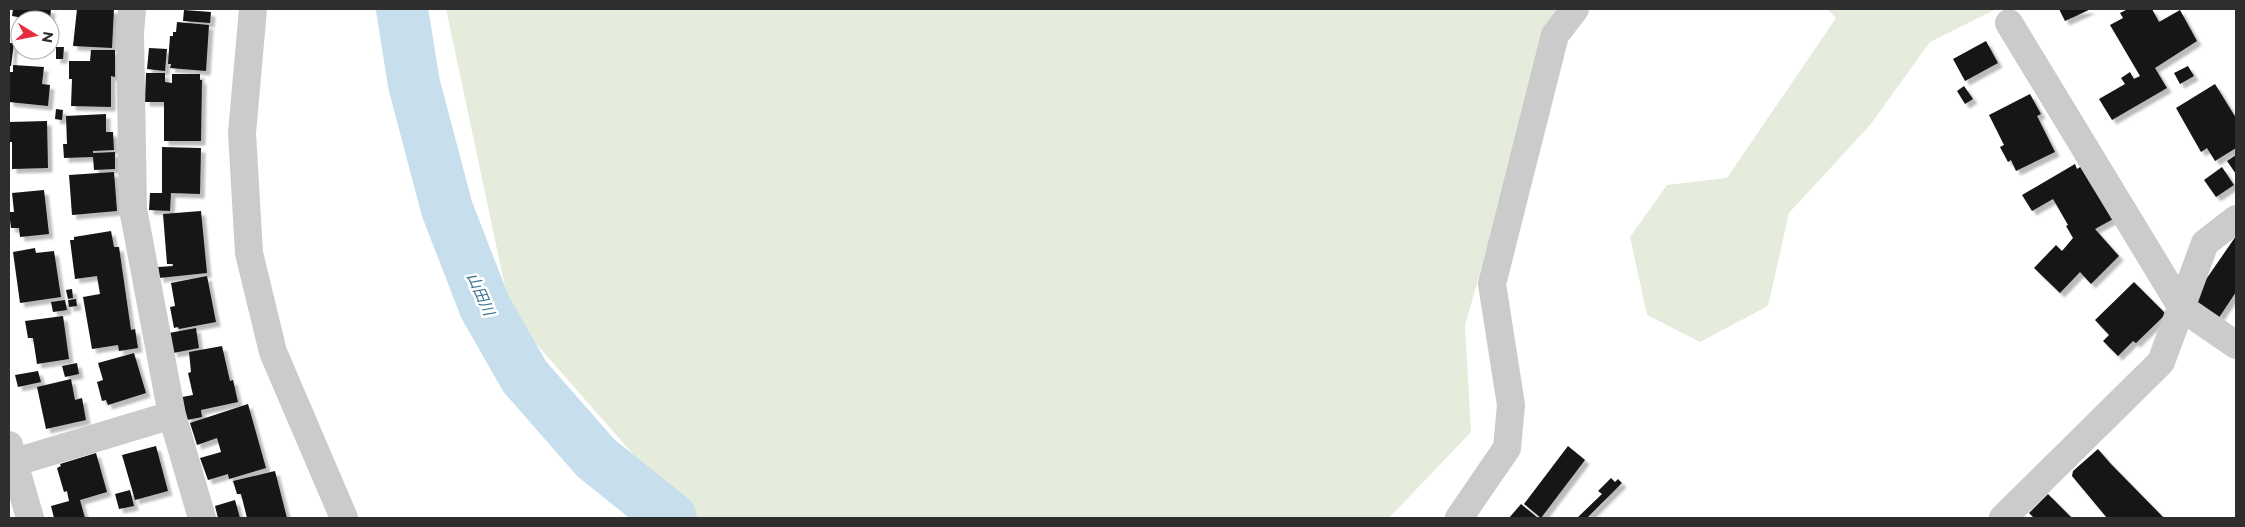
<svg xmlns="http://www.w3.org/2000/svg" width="2245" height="527" viewBox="0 0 2245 527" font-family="Montserrat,'Noto Sans JP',sans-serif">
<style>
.green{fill:#e5ecdb}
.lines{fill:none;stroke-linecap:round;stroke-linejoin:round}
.river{stroke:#c7dfec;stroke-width:52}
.building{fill:#151515;filter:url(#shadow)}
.minor{stroke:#cbcbcb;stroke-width:28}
.tertiary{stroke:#cbcbcb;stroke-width:28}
.labels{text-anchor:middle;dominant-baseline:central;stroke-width:5;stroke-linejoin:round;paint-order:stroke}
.water-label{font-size:15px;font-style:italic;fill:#3b7291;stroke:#fff}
</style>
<defs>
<filter id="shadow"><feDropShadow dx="4.5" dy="4.5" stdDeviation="1" flood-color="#0004"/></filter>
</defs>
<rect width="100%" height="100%" fill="#fff"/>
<!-- green -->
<path class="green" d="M446,9H1557L1465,325L1471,432L1389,518H689L511,315Z
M1827,9H1996L1930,42L1870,125L1789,213L1768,306L1700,342L1647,315L1630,237L1667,185L1727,178L1836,18Z"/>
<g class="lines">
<!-- river -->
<path class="river" d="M402,9L414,84L447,209L485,307L525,377L596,458L671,518"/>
</g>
<!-- building -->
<path class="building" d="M13,9H51L50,20H20L18,22V17L12,16Z
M77,9H114L112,48L73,46Z
M2059,9H2091L2065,21Z
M2128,9H2152L2159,22L2180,10L2197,41L2155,68L2167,88L2112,120L2099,99L2125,84L2121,78L2130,72L2134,79L2140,76L2110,25L2123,18L2120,13Z
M184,10L211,12L210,23L183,21Z
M177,22L209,25L206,71L170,68L171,64H168L170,36H173V32H176Z
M1986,41L1998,63L1965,81L1953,59Z
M9,43H14L11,66H9Z
M56,47H64L63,59H56Z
M149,48L167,49L165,71L147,69Z
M91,50H115V77L111,76V107L71,106L72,79H69V61H90Z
M13,65L44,67L42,84L50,85L48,106L9,102V72H13Z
M2188,66L2194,76L2180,84L2174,73Z
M146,73H165V82L172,83V74H200V80H202L201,141H164V102H145Z
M2215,84L2236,118V148L2215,161L2207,148L2201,152L2176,108Z
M1964,86L1973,99L1965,104L1957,91Z
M2030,94L2041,114L2037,116L2055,152L2016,171L2011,160L2008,162L2000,147L2004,145L1989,115Z
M56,109L63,110L62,120L55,119Z
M106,114V132H113L114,150L93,151V153L115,152V169L94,170L93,157L64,158L63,144H67L66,116Z
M47,121L48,168L12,169V142H9V122Z
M162,147L201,148L200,194L171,193L170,211L149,210L150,193H162Z
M2236,155V174L2227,161Z
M2075,164L2077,169L2085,164L2115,218L2095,229L2119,256L2091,284L2080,272L2060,293L2034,268L2056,245L2062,251L2073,238L2066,226L2068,225L2053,199L2032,211L2022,195Z
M2222,167L2234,185L2216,197L2204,180Z
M114,172L117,211L72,215L69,175Z
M44,190L49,234L20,237L19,228H11L9,212H14L12,193Z
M201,211L207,273L159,278L158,267L173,266V264H167L163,214Z
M111,231L114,247H119L131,330L135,329L138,348L119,351L118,345L92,349L83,297L100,294L97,276L75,279L70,240H74V237Z
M2236,236V292L2218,319L2191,301Z
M35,248L36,253L54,251L61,297L20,303L13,252Z
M207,276L216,322L179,329L178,327L174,328L170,307L175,306L171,283Z
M2134,282L2166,314L2136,343L2133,341L2118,356L2103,341L2109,335L2095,320Z
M72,289L73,298L68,299L66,290Z
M76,299L77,306L69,307L68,300Z
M65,300L67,310L53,312L51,302Z
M63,316L69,359L37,364L33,338H28L25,321Z
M196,328L199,348L173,353L169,333Z
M222,346L230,381L233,380L238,402L201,410L202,417L187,420L182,397L193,395L188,373L191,372L189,352Z
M134,353L146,393L108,405L106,400L102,401L97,382L103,380L98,363Z
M77,363L79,374L65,377L62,366Z
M38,371L41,382L18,387L15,375Z
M71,379L75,400L82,398L86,420L46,429L37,387Z
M248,404L266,468L229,479L228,474L208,480L200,458L221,452L217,438L197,445L190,423Z
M156,446L168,491L135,500L122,455Z
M1568,446L1585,460L1541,518L1524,504Z
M2098,449L2110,463L2164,518H2107L2072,476L2073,471Z
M96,453L107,492L80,500L85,518H54L51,506L69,501L67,491L64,492L57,468L61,466L60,464Z
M275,471L287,518H247L241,494H237L233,481Z
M1611,478L1615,482L1618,479L1622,483L1587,518H1577L1602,494L1598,491Z
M130,490L134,506L119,509L115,494Z
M2048,494L2072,518H2034L2029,513Z
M235,500L240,518H218L215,506Z
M1521,504L1538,518H1509Z"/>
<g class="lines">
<!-- minor -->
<path class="minor" d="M132,9L130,33L133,209L172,415L202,518
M2009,23L2182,308L2236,345
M9,445L30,518
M9,464L172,415
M1459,518L1507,448L1511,405L1492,284L1555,35L1575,9
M2003,518L2161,362L2205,243L2236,219"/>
<!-- tertiary -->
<path class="tertiary" d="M253,9L242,133L249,253L273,352L344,518"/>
</g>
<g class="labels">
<!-- water labels -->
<g class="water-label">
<text transform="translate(481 294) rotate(66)">山田川</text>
</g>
</g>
<!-- border -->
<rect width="2245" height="527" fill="none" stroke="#2e2e2e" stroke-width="20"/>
<!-- north arrow -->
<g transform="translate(35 35) rotate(100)"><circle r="24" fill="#ffffff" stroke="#ababab"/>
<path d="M0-4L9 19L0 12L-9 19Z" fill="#e82d40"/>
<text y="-8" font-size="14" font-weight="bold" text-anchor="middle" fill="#2e2e2e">N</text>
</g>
</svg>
